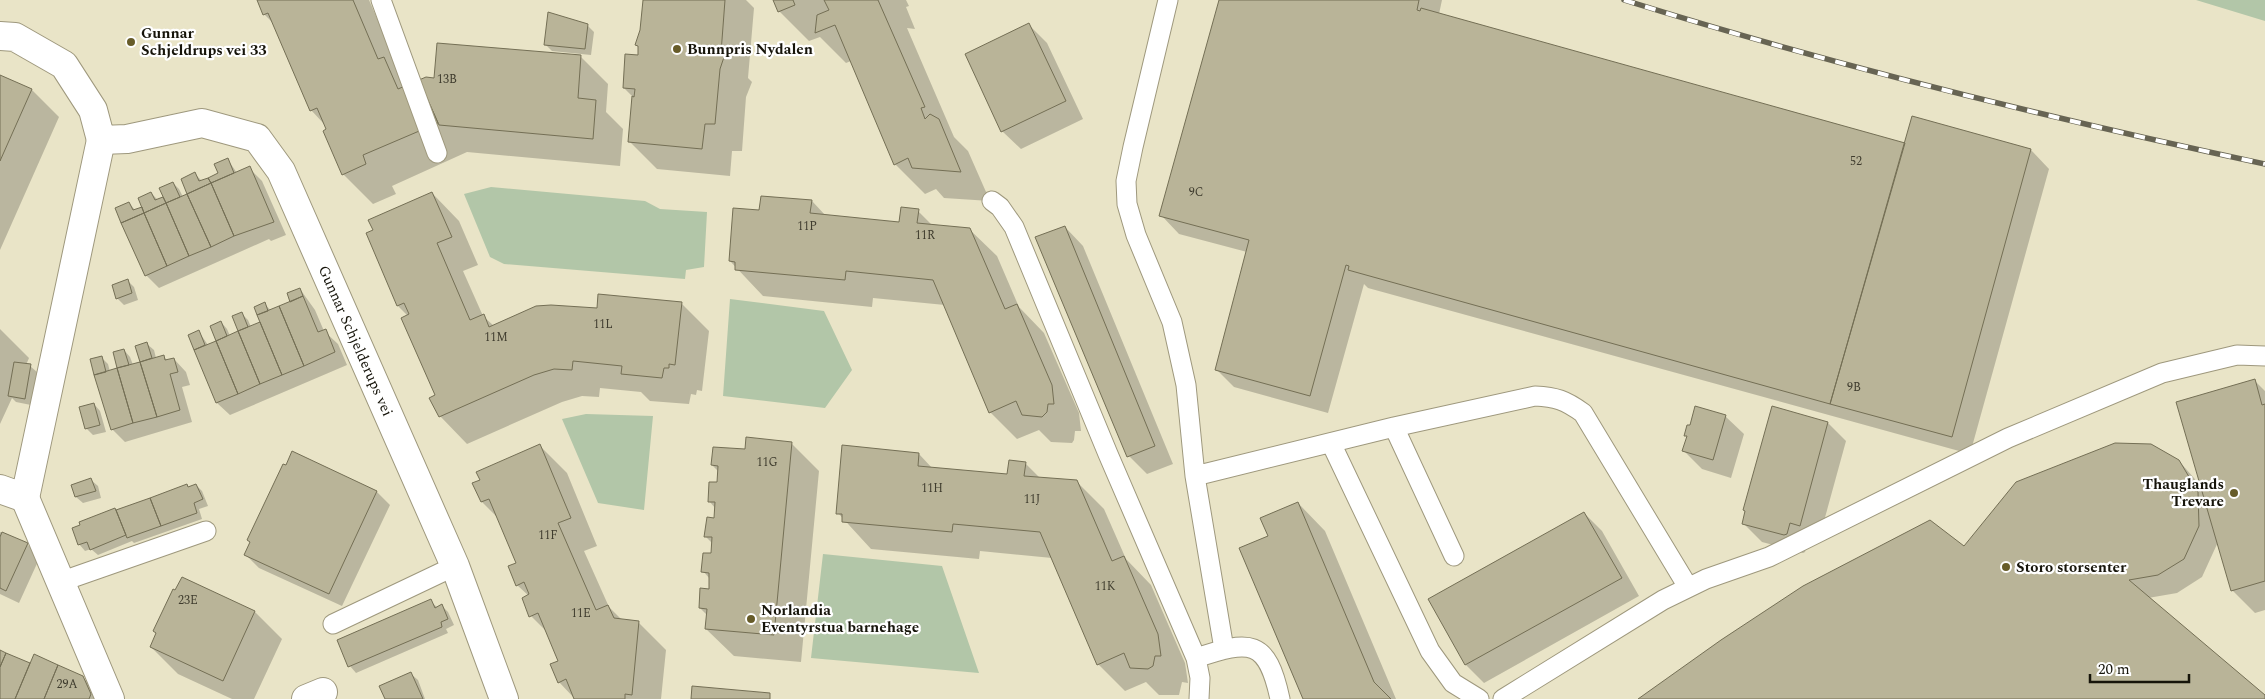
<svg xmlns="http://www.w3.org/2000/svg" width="2265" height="699" viewBox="0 0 2265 699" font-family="Spectral,serif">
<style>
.green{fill:#b2c6a8}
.shadow{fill:#0003}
.building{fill:#b9b498;stroke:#746f55}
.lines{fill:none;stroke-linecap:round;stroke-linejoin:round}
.service-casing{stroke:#9e987d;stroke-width:21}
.minor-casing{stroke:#9e987d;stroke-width:30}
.service{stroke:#fff;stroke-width:19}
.minor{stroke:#fff;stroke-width:28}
.rail-casing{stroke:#676453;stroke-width:5.5}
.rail{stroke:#fff;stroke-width:4;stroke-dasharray:11;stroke-linecap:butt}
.poi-dot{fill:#675c29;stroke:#fff;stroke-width:2}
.labels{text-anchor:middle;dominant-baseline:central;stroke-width:4.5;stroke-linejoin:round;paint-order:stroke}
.number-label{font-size:12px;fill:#3f3c2e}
.poi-label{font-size:15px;font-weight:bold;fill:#16140a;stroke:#fff;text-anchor:start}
.street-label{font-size:15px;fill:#16140a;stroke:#fff}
</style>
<rect width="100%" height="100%" fill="#e9e4c7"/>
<!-- green -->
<path class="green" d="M2196,0H2265V21Z
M491,187L645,201L660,209L707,212L704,267L686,270L685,279L504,264L490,257L464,194Z
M730,299L824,311L852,370L825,408L723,396Z
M586,414L653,416L644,510L598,503L562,419Z
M823,554L942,566L979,673L811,658Z"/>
<!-- shadow -->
<path class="shadow" d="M258,0H369L403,78L410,85L435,79L581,57L608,84L606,112L623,129L620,166L467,152L392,186L396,194L373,204L343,174L325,125L311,110L274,24L264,14Z
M644,0H746L754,8L748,78L752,82L746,97L742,151H732L730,176L657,169L630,142L633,97L624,88L639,56L640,48L637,45L642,31Z
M775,0H906L909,6L906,7L915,29L907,28L954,137L968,151L990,201L944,198L936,189L925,194L895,164L851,61L846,63L820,37L809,41L779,11Z
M1220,0H1442L1439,14L1906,144L1913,118L2031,150L2049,169L1970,454L1368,288L1364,284L1328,413L1234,387L1216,369L1247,252L1179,234L1161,215Z
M587,25L594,32L591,55L552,51L546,45Z
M1029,25L1047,43L1083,119L1021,149L1002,131Z
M0,77L32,90L59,117L0,250Z
M228,160L237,173L249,168L262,181L286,235L271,241L269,239L159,288L146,275L129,203L135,210L143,207L151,193L158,200L164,197L173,183L179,189L183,197L190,194L195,174L202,181L219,174Z
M432,193L459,221L478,265L463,271L483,316L494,326L598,310L682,304L709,331L702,391L697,390L696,395L691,394L689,404L650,401L641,392L600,388L599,397L582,396L562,402L467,444L440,416L436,396L408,316L398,306Z
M812,201L826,216L901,223L918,211L933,226L969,229L997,256L1019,307L1044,333L1079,413L1081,431H1075L1074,440L1072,443L1051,442L1039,430L1017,439L990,412L945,305L873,298L872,307L763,296L730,261L761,211Z
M1065,227L1083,246L1173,464L1147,474L1129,456Z
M128,281L134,287L138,300L124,305L117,298Z
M300,289L315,310L324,331L338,344L347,365L230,415L217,403L189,336L199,332L208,345L218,341L211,326L221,322L227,329L230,336L240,332L241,313L248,320L251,327L262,323L265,304L271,311L292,302Z
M0,329L29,358L26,365L30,366L37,372L31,405L16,402L12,398L0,424Z
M147,344L154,350L156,358L163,356L168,361L174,359L186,372L190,385L182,387L192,422L125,442L112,429L101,357L108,364L110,372L119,369L124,350L130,357L133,365L142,362L137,347Z
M2254,380L2265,391V610L2255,613L2233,591L2218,542L2202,577L2177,593L2148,598L2265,699H1641L1964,548L2179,461L2201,486Z
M94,404L100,411L106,432L93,435L87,429L81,408Z
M1773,408L1828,423L1846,441L1818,543L1808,541L1805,552L1803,553L1762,542L1743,523Z
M1725,416L1744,434L1731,478L1702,469L1684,451L1688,437L1686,435Z
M791,443L819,471L801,662L734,656L706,629L707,615L700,608L710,590V579L703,571L712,554L713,544L705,536L715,519L716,509L709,501L719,484V472L712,465L746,451Z
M540,446L567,473L597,546L584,551L609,607L622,620L638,622L666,650L661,699H575L559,682V661L548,633L531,616L529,596L517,585L518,564L498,518L482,502L474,484Z
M293,453L377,492L390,505L342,606L259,568L246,555Z
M919,454L933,469L1008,476L1025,463L1040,478L1076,481L1104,509L1126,559L1151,585L1185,663L1188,683L1182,682L1179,695H1159L1146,682L1125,691L1098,664L1052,558L980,551L979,559L871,549L838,513Z
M91,480L98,486L101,498L83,503L76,497L73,485Z
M196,485L202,491L208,506L199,509L202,519L134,543L132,541L98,555L91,549L85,551L79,544L115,510L117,511Z
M1298,503L1325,531L1396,699H1304L1270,536Z
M1584,513L1602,531L1639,596L1484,683L1466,665L1430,600Z
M0,532L27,544L40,557L19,603L0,594Z
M182,578L255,612L282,639L254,699H232L178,674L151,647Z
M430,601L437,607L442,606L448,612L454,625L446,629L448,633L356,673L350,666Z
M0,651L31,664L82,677L96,690L99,699H0Z
M411,674L418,680L425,699H386Z"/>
<!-- building -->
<path class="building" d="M257,0H353L378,59L384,57L398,89L419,80L438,123L363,155L366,164L342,175L323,131L326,129L317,108L310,111L268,13L263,15Z
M643,0H725L721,53L725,54L720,69L715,124H705L702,149L628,142L632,96L634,97L635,89L623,88L625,54L638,55V46L635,45L640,30Z
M773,0H793L795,5L778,12Z
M824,0H878L925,107L921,108L925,119L930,114L939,119L961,172L912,168L908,158L894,165L835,25L815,33L817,15L829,10Z
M1219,0H1419L1417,10L1420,11L1421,8L1905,143L1830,404L1348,270L1349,266L1346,265L1310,396L1215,370L1249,240L1159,216Z
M548,12L588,24L585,49L544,45Z
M1029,23L1066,101L1001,132L965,54Z
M437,43L581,55L578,98L596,100L593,139L439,125L419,80L426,77L434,78Z
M0,75L32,89L0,161Z
M1912,116L2031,149L1952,437L1830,404Z
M228,158L234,173L211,183L208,178L218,173L214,164Z
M250,166L274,222L234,236L211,183Z
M195,172L199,181L208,178L211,183L187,194L181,179Z
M173,182L180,197L166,203L159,188Z
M211,183L234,236L211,247L187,194Z
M151,192L155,200L163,197L166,203L144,213L138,198Z
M432,192L452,237L437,243L470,320L484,314L489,327L536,306L551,305L597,308L598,294L682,302L675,365L669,364V368H664L662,378L621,374L622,366L573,361L572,370L554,369L534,375L439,417L429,398L435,395L401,318L409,314L404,303L397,306L366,233L373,230L368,220Z
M187,194L211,247L189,256L166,203Z
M761,196L812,200L810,213L899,222L901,207L919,209L917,223L970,228L1005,309L1017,304L1052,385L1054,404H1048L1047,412L1042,417L1022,415L1016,401L989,413L933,280L846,271L845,280L735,270V262L729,261L733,208L759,210Z
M129,202L133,210L142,207L144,213L121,223L115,208Z
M166,203L189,256L167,266L144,213Z
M144,213L167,266L145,276L121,223Z
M1065,226L1155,446L1127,457L1035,237Z
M128,279L132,293L116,299L112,285Z
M300,288L303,296L290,302L287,293Z
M303,296L318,332L326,329L335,352L304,366L279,306Z
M265,302L268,311L257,315L254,307Z
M279,306L304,366L282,375L257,315Z
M242,312L248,327L238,331L232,316Z
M221,321L227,336L216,341L210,326Z
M260,322L282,375L260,384L238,331Z
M199,330L205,345L194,350L188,335Z
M238,331L260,384L238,394L216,341Z
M216,341L238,394L216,403L194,350Z
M147,342L152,358L140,362L135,346Z
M124,349L129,365L117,368L113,352Z
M164,355L165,360L174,358L178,372L170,374L180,410L157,417L140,362Z
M102,356L106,372L94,375L90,359Z
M14,362L31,364L25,399L8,396Z
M140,362L157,417L133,423L117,368Z
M117,368L133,423L111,430L94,375Z
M2255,379L2262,405L2265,404V581L2231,591L2176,402Z
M94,403L100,425L85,429L79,407Z
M1695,406L1726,415L1713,460L1682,451L1687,436H1684L1687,425H1690Z
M1772,406L1828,422L1800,526L1790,523L1787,534L1784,535L1742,524L1745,511L1743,510Z
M746,437L792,442L774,635L705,629L707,609L699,608L700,588L709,589V573L701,572L703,553H711L712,537H704L707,517L714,518L715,502H708L709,482H717L718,466L711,465L713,447L745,449Z
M2115,443L2151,444L2179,460L2198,492L2199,526L2184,559L2158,575L2129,580L2265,695V699H1638L1721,640L1803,586L1930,520L1964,546L2016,482Z
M540,444L571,518L558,523L596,610L608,605L614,618L639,621L632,695L625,694V699H574L566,679L558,683L550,664L558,661L538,613L529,617L522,598L529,594L524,582L516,586L508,566L516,563L489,499L481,502L472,483L480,480L476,472Z
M842,445L919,453L918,466L1007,474L1009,460L1026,462L1024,476L1077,480L1112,561L1124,556L1158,634L1161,656H1155L1153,666L1148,669L1130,668L1124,653L1097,665L1040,532L953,524L952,532L842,522V514H836Z
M292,451L377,491L329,594L244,555L250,542L247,540L283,464L286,465Z
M91,478L96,491L75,497L71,485Z
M187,484L188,487L196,484L203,499L194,503L197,513L161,526L150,498Z
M150,498L161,526L127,538L116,510Z
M1298,502L1374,682L1391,699H1303L1239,548L1268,536L1260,518Z
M115,508L126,535L90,550L87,542L78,545L72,528L80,525L79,522Z
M1584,512L1622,578L1465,665L1428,599Z
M2,532L28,543L6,591L0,588V537Z
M182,577L255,611L223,681L150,647L156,633L153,631L173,589L175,590Z
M431,599L435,608L442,604L448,619L441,622L442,627L348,667L337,640Z
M0,650L6,653L0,667Z
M6,653L30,663L15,699H0V667Z
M34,654L58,665L44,699H15Z
M58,665L83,676L91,694L89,699H44Z
M411,672L423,699H385L379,686Z
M692,686L770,693V699H691Z"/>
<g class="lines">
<!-- service casing -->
<g class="service-casing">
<path id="service" d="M381,0L437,153
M1168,0L1133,147L1126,181L1127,204L1136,235L1172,322L1186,385L1195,476L1224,649
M992,201L1000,207L1014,227L1108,454L1196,658L1200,678L1199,699
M1394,427L1454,556
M1331,443L1430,651L1453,683L1479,699
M1195,476L1394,427L1535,396C1556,397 1565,400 1583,413L1688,587
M60,582L206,531
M333,624L455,566
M1196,658C1250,640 1267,638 1280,699
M1503,699L1663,600L1706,579L1769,557L2008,438L2162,373L2237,355L2265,356"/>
</g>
<!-- minor casing -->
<g class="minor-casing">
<g id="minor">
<path id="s1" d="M0,36L15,37L64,65L93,110L101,140L127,139L202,123L257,138L281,171L455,566L504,699"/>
<path d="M0,489L25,498L101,140"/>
<path d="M25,498L110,699"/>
<path d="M306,699L323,692"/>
</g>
</g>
<!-- service -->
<use href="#service" class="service"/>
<!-- minor -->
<use href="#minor" class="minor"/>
<!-- rail casing -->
<g class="rail-casing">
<path id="rail" d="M1624,0C1835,66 2049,118 2265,164"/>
</g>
<!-- rail -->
<use href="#rail" class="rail"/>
</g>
<!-- markers -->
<g class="poi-dot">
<circle cx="131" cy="42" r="5"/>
<circle cx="677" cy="49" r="5"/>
<circle cx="2234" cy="493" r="5"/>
<circle cx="2006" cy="567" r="5"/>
<circle cx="751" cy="619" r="5"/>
</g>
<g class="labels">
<!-- number labels -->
<g class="number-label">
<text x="447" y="79">13B</text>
<text x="1856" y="161">52</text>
<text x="1196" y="192">9C</text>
<text x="807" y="226">11P</text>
<text x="925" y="235">11R</text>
<text x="603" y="324">11L</text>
<text x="496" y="337">11M</text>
<text x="1854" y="387">9B</text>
<text x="767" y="462">11G</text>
<text x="932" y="488">11H</text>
<text x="1032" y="499">11J</text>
<text x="548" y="535">11F</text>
<text x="1105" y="586">11K</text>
<text x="188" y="600">23E</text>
<text x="581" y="613">11E</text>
<text x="67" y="684">29A</text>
</g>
<!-- poi labels -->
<g class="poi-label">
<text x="141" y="33">Gunnar<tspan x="141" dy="17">Schjeldrups vei 33</tspan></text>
<text x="687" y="49">Bunnpris Nydalen</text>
<text x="2224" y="484" text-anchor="end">Thauglands<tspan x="2224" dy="17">Trevare</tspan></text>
<text x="2016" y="567">Storo storsenter</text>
<text x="761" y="610">Norlandia<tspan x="761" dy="17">Eventyrstua barnehage</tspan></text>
</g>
<!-- street labels -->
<g class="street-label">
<text stroke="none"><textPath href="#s1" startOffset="542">Gunnar Schjelderups vei</textPath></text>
</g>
</g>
<!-- scale -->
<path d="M2090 674v8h99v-8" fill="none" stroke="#16140a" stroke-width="2.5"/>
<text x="2098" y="674" font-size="15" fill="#16140a" stroke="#ffffff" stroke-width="4" paint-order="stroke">20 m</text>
</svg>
